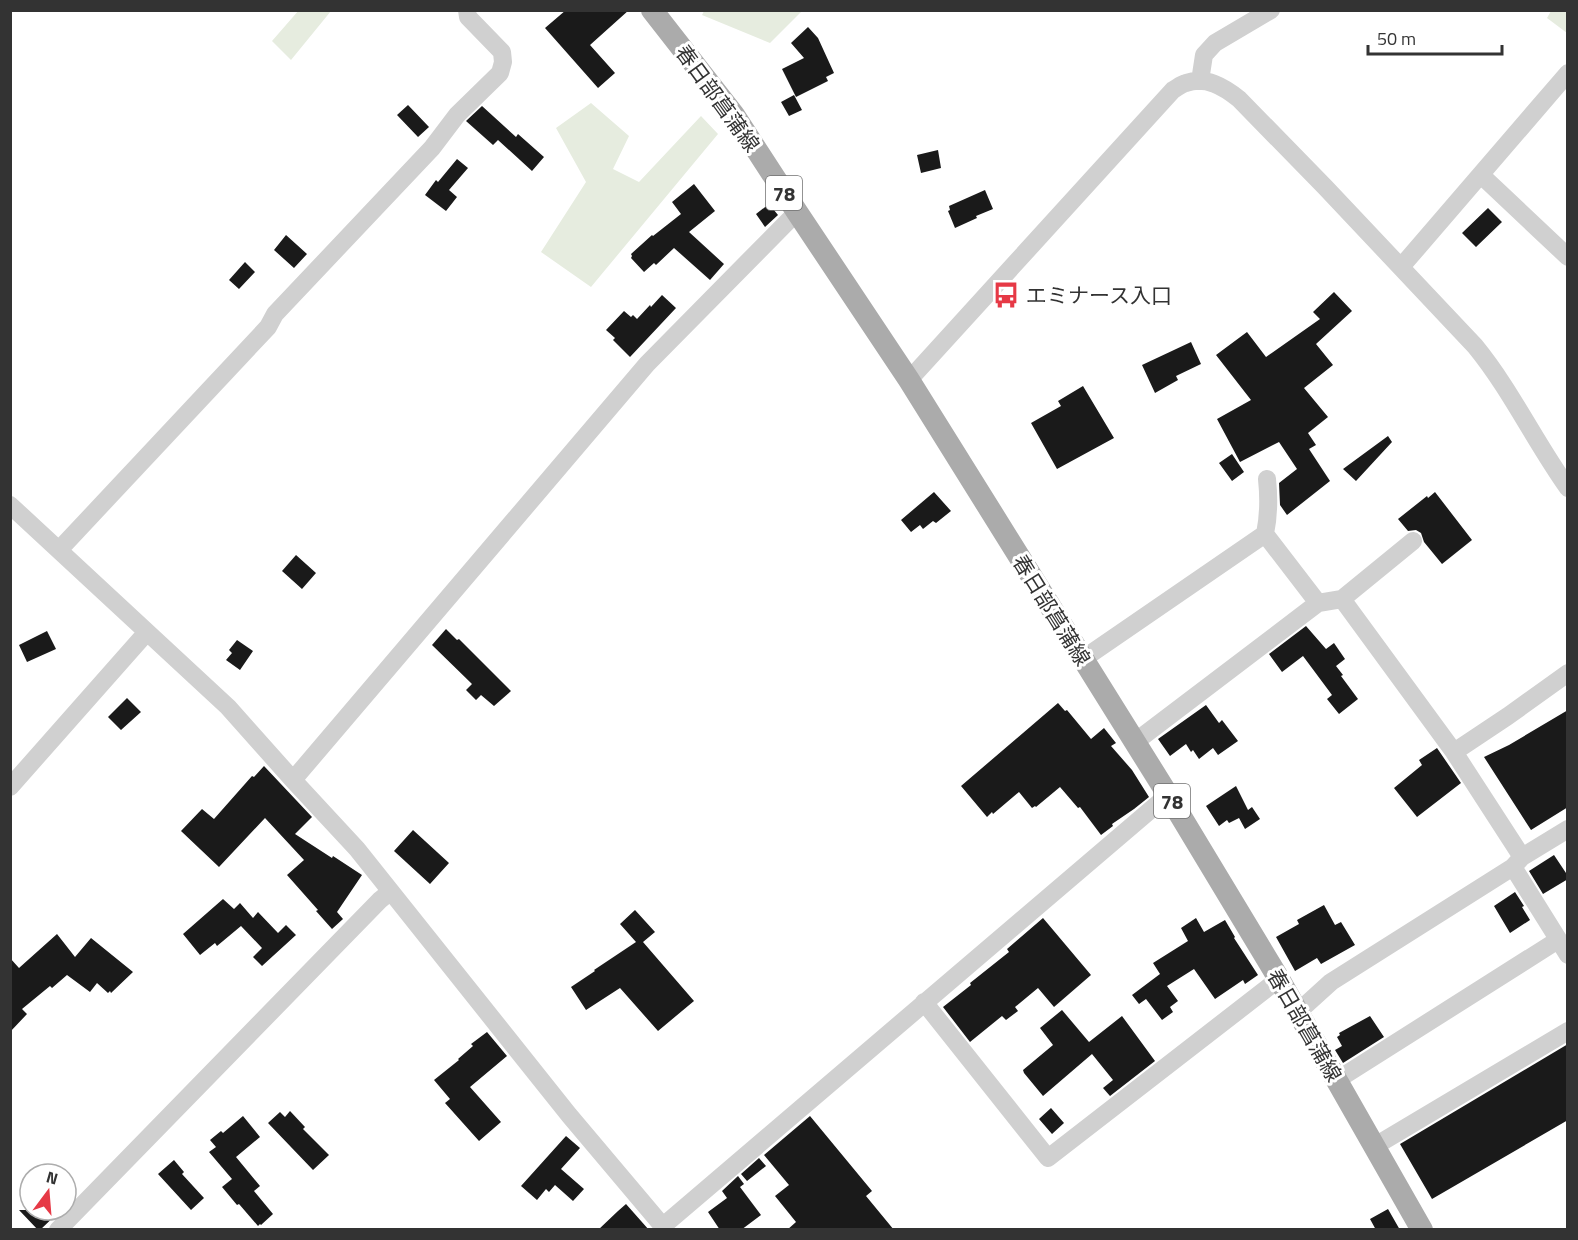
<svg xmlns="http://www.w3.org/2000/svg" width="1578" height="1240" viewBox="0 0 1578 1240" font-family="'Titillium Web','Noto Sans JP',sans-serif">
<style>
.green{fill:#e6ecdf}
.building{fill:#1a1a1a}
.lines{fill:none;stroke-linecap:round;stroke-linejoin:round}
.minor{stroke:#d0d0d0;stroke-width:18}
.major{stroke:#ababab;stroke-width:22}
.labels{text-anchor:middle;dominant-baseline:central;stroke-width:6;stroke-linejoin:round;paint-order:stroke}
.shield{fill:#fff;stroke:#707070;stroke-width:1.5}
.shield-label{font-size:20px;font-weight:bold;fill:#333}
.street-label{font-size:21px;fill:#333;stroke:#fff}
.poi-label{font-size:21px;fill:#333;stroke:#fff;text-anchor:start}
</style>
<rect width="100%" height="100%" fill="#fff"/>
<!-- green -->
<path class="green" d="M299,10L331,11L291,60L272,41Z
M704,11V10L802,11L770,43L702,15Z
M1551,11H1567V33L1547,18Z
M591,103L629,136L613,169L639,182L701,116L718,134L591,287L541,252L586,182L556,128Z"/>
<!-- building -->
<path class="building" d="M566,10H629L590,45L615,73L598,88L545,28Z
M808,27L818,38L834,73L826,77L828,81L796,97L782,69L804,58L791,43Z
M794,95L802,110L789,116L781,102Z
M408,105L429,127L418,137L397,115Z
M482,106L516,137L518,134L544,157L532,171L498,140L493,145L466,121Z
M938,150L941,168L921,173L917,155Z
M457,159L468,168L449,190L457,197L446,211L425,195L436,180L438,182Z
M694,184L715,211L689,232L724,264L710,280L674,248L656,265L654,263L644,272L631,258L632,256L631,254L652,235L653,236L681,214L672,202Z
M985,190L993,209L976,216L977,218L955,228L948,211L950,210L949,206Z
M769,204L778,215L765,227L756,214Z
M1488,208L1502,222L1476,247L1462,233Z
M286,235L307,254L294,268L274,250Z
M245,262L255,272L239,289L229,280Z
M1334,292L1352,311L1316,344L1333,365L1304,388L1328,417L1308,433L1316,445L1309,449L1330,481L1287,515L1280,505L1279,483L1297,469L1279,442L1240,462L1217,419L1251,400L1216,355L1247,332L1266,357L1320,319L1313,312Z
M662,295L676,308L630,357L613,340L615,338L606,330L624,311L631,317L633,315L637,319L650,305L651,307Z
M1191,342L1201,364L1176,376L1178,380L1155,393L1142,365Z
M1083,386L1114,438L1057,469L1031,423L1061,406L1058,401Z
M1388,436L1392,442L1356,481L1343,469Z
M1232,454L1244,472L1232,481L1219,463Z
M934,492L951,511L936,523L933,521L923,529L920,525L911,532L901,520Z
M1435,492L1472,540L1442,564L1424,542L1421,533L1416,530L1408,531L1398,519L1427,496L1428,498Z
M296,555L316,573L302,589L282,571Z
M1306,626L1326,649L1334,643L1345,659L1336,666L1343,675L1341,676L1358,699L1339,714L1327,699L1332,695L1303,656L1282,672L1269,654Z
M446,629L457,640L459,639L511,691L494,706L481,695L476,700L466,690L472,684L432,645Z
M47,631L56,649L27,662L19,645Z
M237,640L253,651L240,670L226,660L232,653L229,650Z
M127,698L141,712L121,730L108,717Z
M1058,703L1065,711L1067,710L1091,739L1104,728L1116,743L1111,746L1132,770L1149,797L1134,809L1112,824L1113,826L1101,835L1080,807L1078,808L1060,787L1036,807L1035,806L1032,808L1019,792L993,814L992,812L987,817L961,786Z
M1206,705L1219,723L1222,720L1238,741L1218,755L1213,748L1199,759L1193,750L1191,752L1186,744L1170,756L1158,739Z
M1568,710V807L1531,830L1484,757L1509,745Z
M1437,748L1461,783L1417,817L1394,788L1422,765L1419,760Z
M264,766L312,817L295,834L332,858L333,856L362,875L337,912L343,919L332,929L316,911L318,910L287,875L304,860L265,818L219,867L181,831L202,809L214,819L252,776L254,777Z
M1236,786L1248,810L1252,807L1260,819L1245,829L1239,818L1229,823L1227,820L1219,826L1206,806Z
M413,830L449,863L430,884L394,851Z
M1554,855L1568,876V879L1543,894L1529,871Z
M1515,892L1524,906L1522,907L1530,920L1510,933L1494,906Z
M223,899L234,909L240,903L253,918L258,912L278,933L286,925L296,935L262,966L253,957L262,948L241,926L217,946L215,943L200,955L183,934Z
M1324,905L1335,925L1341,922L1355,945L1321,964L1317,958L1295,971L1276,937L1299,924L1297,920Z
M635,910L655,932L643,942L694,1001L658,1031L620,988L586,1010L571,987L595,971L594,970L636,942L620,924Z
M1043,918L1091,975L1054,1007L1038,988L1015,1007L1018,1011L1006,1020L1002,1016L970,1042L943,1007L971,985L970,983L1009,952L1007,949Z
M1196,918L1204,932L1225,920L1235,937L1234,938L1258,975L1245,984L1243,980L1215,999L1194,969L1167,986L1178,1001L1170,1007L1173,1012L1162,1020L1146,999L1139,1004L1132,995L1160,974L1153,963L1188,941L1181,928Z
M57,934L75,957L91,938L133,972L111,993L110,991L108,993L97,983L90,992L67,975L52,988L50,986L22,1009L27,1014L10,1032V958L19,968Z
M1062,1010L1089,1042L1122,1016L1155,1061L1110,1096L1103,1088L1113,1080L1092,1054L1043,1096L1024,1073L1023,1070L1053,1045L1040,1028Z
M1370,1016L1384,1037L1343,1063L1335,1050L1342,1046L1337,1037L1340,1035L1339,1033Z
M487,1032L507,1056L470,1087L501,1122L479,1141L445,1103L450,1099L434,1080L459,1060L458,1059L473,1046L471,1044Z
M1568,1044V1120L1432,1199L1400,1144Z
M1051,1108L1064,1123L1052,1134L1039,1119Z
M290,1111L305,1127L303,1129L329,1155L313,1170L268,1123L280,1112L285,1117Z
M243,1116L260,1137L236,1157L260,1186L254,1191L273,1214L261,1225L260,1224L258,1226L239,1204L237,1205L222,1187L232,1179L209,1152L216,1147L210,1140L221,1131L223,1133Z
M810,1116L872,1191L866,1196L894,1230H787L796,1222L775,1196L789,1185L764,1155Z
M566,1136L580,1148L561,1169L584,1189L573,1201L555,1185L549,1192L546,1189L537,1200L521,1186Z
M759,1158L766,1166L747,1181L741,1174Z
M174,1160L184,1172L182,1174L204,1198L191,1210L158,1174Z
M738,1176L744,1184L740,1187L761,1215L741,1230H720L708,1212L727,1198L722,1191Z
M626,1204L649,1230H598L618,1211Z
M1388,1209L1400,1230H1376L1370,1219Z
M19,1210H61L40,1230H38Z"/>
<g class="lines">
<!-- minor -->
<path class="minor" d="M1200,81L1204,55L1215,43L1271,10
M1481,175L1568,257
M1401,267L1568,73
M909,380L1173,90C1177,88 1181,84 1186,83C1206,76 1224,87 1239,99L1325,187L1475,346C1511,390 1535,442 1568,488
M10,505L228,707L293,780L357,849L569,1115L666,1230
M1265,534L1318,603
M59,550L268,327L275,314L432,148L457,115L500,73L503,62L502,52L468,17L467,10
M1342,599L1454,752
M1083,659L1265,534C1269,515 1269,498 1267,479
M1135,742L1318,603L1342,599L1413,541
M293,780L647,364L797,212
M10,787L147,632
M1522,857L1454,752L1508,716L1568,673
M1513,867L1568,955
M924,1002L1048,1158L1279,979
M1298,1012L1331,982L1513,867L1522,857L1568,829
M1337,1080L1558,940
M1375,1146L1568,1031
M663,1226L1168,795
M58,1230L380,900L390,892"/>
<!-- major -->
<path class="major" d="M652,10L734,115L797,212L909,380L1168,795L1279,979L1422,1230"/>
</g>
<!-- icons -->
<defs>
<g id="bus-bare" transform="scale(2.07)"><path d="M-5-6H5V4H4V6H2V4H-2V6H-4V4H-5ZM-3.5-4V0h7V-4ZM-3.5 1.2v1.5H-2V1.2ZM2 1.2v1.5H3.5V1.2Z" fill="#e63946" stroke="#fff" stroke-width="2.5" paint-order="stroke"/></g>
</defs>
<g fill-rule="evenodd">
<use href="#bus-bare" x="1006" y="295"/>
</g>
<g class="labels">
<!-- shield labels -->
<g class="shield">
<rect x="766" y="176" width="36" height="34" rx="4.5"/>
<rect x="1154" y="784" width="36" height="34" rx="4.5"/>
</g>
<g class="shield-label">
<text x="784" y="193">78</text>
<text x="1172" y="801">78</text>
</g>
<!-- street labels -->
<g class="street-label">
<text transform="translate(718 98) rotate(54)">春日部菖蒲線</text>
<text transform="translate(1052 610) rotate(58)">春日部菖蒲線</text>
<text transform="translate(1305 1025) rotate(60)">春日部菖蒲線</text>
</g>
<!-- poi labels -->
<g class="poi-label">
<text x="1026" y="295">エミナース入口</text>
</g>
</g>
<!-- border -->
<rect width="1578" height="1240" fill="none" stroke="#333333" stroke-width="24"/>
<!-- north arrow -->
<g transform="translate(48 1192) rotate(16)"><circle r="28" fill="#ffffff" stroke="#adadad" stroke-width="1.5"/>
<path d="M0-4.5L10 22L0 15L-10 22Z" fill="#e63946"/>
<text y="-9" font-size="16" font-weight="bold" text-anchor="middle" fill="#333333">N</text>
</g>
<!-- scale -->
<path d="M1368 45v9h134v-9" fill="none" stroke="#333333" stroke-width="3"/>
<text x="1377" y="45" font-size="18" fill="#333333" stroke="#ffffff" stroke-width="4.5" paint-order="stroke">50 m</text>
</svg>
